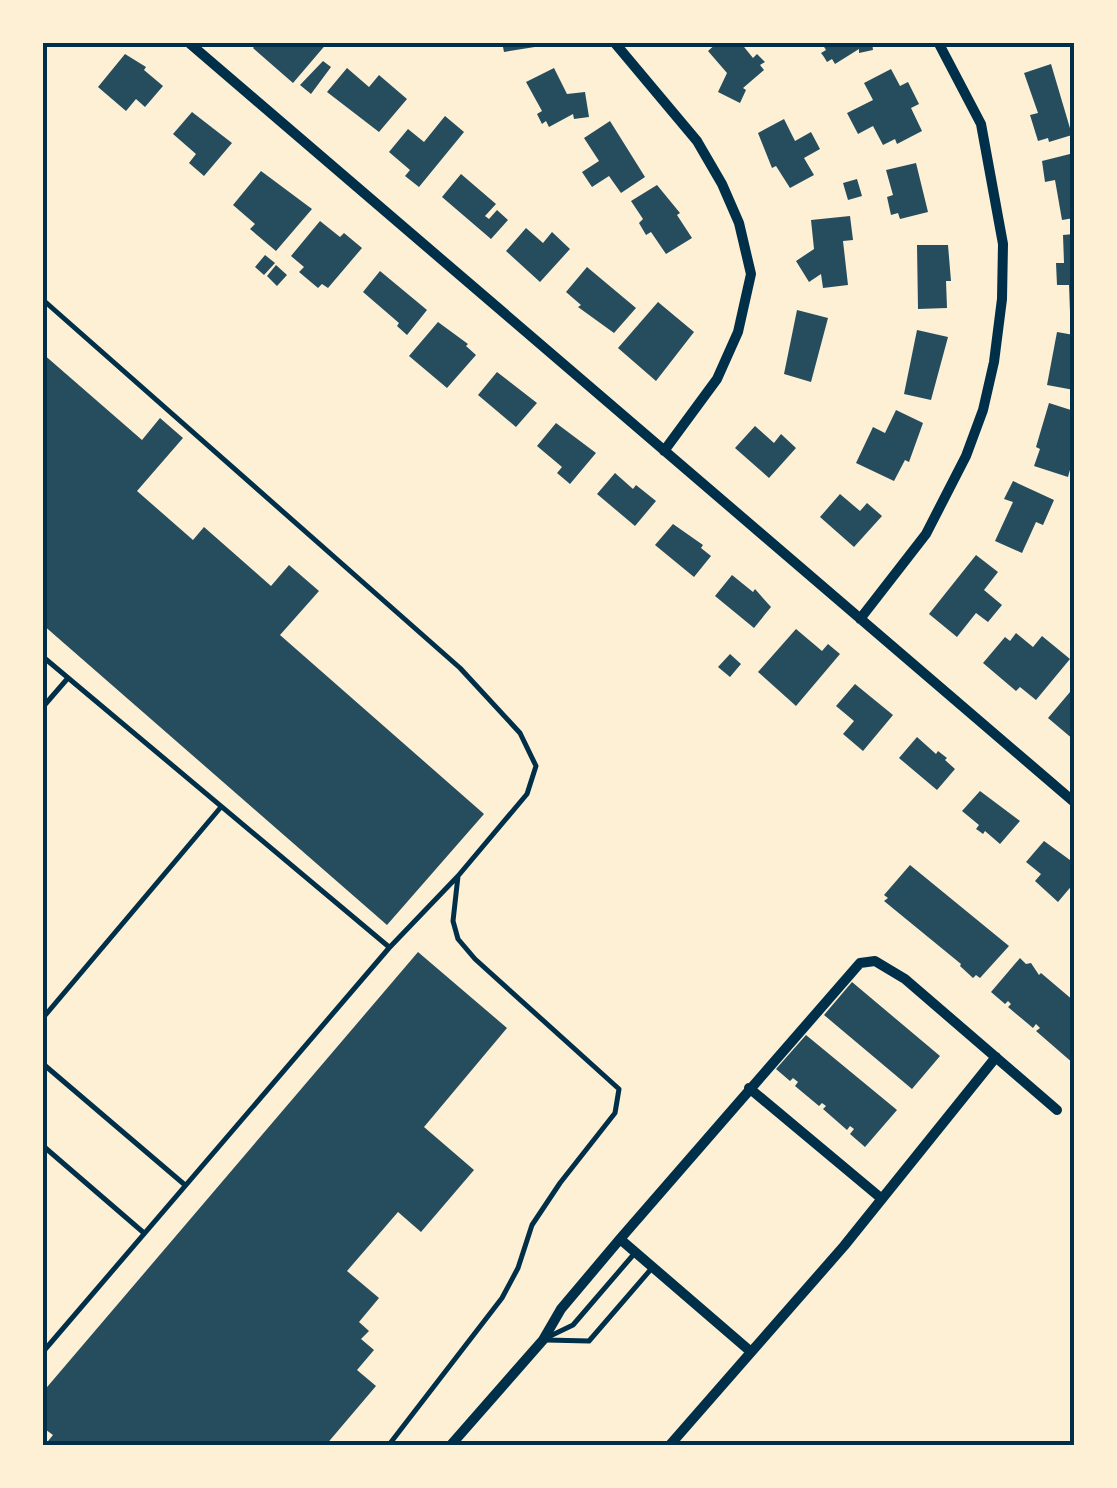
<svg xmlns="http://www.w3.org/2000/svg" width="1117" height="1488" viewBox="0 0 1117 1488" font-family="'Archivo Narrow',sans-serif">
<style>
.building{fill:#264d5e}
.lines{fill:none;stroke-linecap:round;stroke-linejoin:round}
.service{stroke:#003049;stroke-width:5}
.minor{stroke:#003049;stroke-width:10}
.neatline{fill:none;stroke:#003049;stroke-width:4}
</style>
<rect width="100%" height="100%" fill="#fdf0d5"/>
<!-- building -->
<path class="building" d="M258,42H328L293,83L253,48Z
M502,42H540L541,46L504,52Z
M718,42H740L753,58L757,54L765,62L760,65L764,70L743,88L746,90L740,103L718,92L727,73L708,51Z
M821,42H872L873,50L859,53V49L835,64L832,59L827,62L824,57L821,53L826,50Z
M125,54L146,67L144,70L163,86L145,107L136,99L126,111L98,87Z
M323,61L331,67L311,94L300,85Z
M1051,64L1072,135L1049,142L1048,138L1038,141L1030,115L1038,113L1024,73Z
M347,68L369,87L379,75L407,99L379,132L327,92Z
M554,68L567,94L585,92L589,117L574,119L573,114L549,127L546,121L542,124L537,114L542,111L526,82Z
M891,69L900,86L908,82L919,104L911,108L922,131L897,144L895,139L883,145L873,126L858,134L847,113L873,100L864,83Z
M192,112L232,143L204,176L189,163L196,154L173,134Z
M445,116L464,132L419,187L405,176L410,170L389,152L408,129L424,142Z
M784,119L795,141L811,132L820,149L804,158L814,175L790,188L776,166L772,168L758,133Z
M610,121L645,177L621,193L609,176L592,187L582,172L599,161L584,138Z
M1074,153V218L1062,220L1055,180L1045,182L1042,161Z
M916,163L928,212L900,219L898,213L891,215L887,197L893,195L886,170Z
M261,171L312,209L276,251L250,229L255,224L233,205Z
M461,174L496,204L485,216L489,219L497,210L508,220L491,239L442,197Z
M857,179L862,196L848,200L843,183Z
M657,185L680,213L677,215L692,238L666,254L651,232L646,235L639,223L643,219L631,201Z
M850,216L853,240L843,241L848,285L823,288L821,274L809,282L796,261L814,249L811,220Z
M320,221L340,237L344,233L362,248L328,288L322,284L318,288L299,272L304,267L291,256Z
M526,228L543,243L552,232L570,249L540,282L506,251Z
M1074,234V312H1070L1069,285H1057L1056,263H1064L1063,235Z
M917,245H948L951,281H946L947,308L918,309Z
M265,255L275,263L264,275L255,267Z
M276,265L287,275L277,286L267,276Z
M587,267L636,308L614,333L578,307L581,305L566,292Z
M380,271L427,310L407,335L397,326L399,323L363,292Z
M658,302L694,332L656,381L618,348Z
M797,310L828,318L811,382L784,374Z
M438,322L468,344L466,346L476,355L447,388L409,356Z
M917,330L948,337L931,400L904,394Z
M1057,332L1074,335V390L1047,385Z
M42,353L142,440L160,418L183,438L137,491L193,540L204,527L271,586L289,565L319,591L280,635L484,814L387,925L42,624Z
M497,372L537,403L516,427L478,395Z
M1049,403L1074,411L1071,433L1074,434V455L1068,477L1034,466L1040,449L1036,447Z
M896,410L923,423L909,462L905,460L894,481L856,463L873,427L885,433Z
M556,423L596,453L570,484L557,473L562,467L537,446Z
M755,426L774,443L781,434L796,448L769,478L735,448Z
M615,473L633,489L636,485L656,501L635,526L597,494Z
M1013,481L1054,500L1043,525L1036,522L1022,553L995,541L1013,502L1004,499Z
M840,494L860,511L867,503L882,516L854,547L820,517Z
M673,524L703,545L701,548L711,556L694,577L655,545Z
M976,555L998,572L984,590L1002,605L988,622L976,613L957,637L929,614Z
M732,575L753,592L755,589L771,607L754,628L715,596Z
M796,629L822,651L828,644L840,654L796,706L758,672Z
M1016,633L1033,647L1042,636L1070,659L1036,700L1020,687L1016,691L983,663L1005,637L1010,641Z
M730,654L741,664L730,677L718,667Z
M855,684L893,715L863,751L843,734L854,721L836,706Z
M1070,692L1074,696V740L1048,718Z
M917,737L936,754L938,751L947,758L945,760L955,769L937,790L899,758Z
M980,791L1020,821L1000,844L985,831L983,834L979,831L976,829L979,825L962,811Z
M1044,841L1074,863V883L1058,902L1035,881L1041,874L1026,862Z
M910,865L1009,946L980,978L976,975L973,978L960,966L961,964L884,901L888,898L884,895Z
M418,952L507,1028L424,1127L474,1170L421,1232L398,1212L347,1271L379,1298L359,1322L369,1331L361,1339L374,1350L357,1370L376,1386L325,1446H44L53,1435L42,1427V1393Z
M1020,958L1026,964L1031,963L1039,975L1041,973L1074,1001V1064L1036,1031L1040,1028L1036,1024L1033,1028L1008,1007L1011,1004L1008,1001L1005,1004L991,992Z
M852,982L940,1056L912,1089L824,1015Z
M806,1035L897,1110L865,1147L850,1134L854,1129L850,1126L847,1130L823,1109L826,1106L822,1103L819,1106L795,1086L798,1082L793,1078L790,1081L776,1069Z"/>
<g class="lines">
<!-- service -->
<path class="service" d="M42,299L460,668L520,733L536,766L527,794L458,876L453,921L458,939L475,959L619,1089L615,1113L560,1183L532,1225L518,1268L502,1298L388,1446
M42,656L389,947
M42,708L68,678
M42,1019L221,807
M42,1063L185,1185
M42,1145L144,1233
M546,1338L573,1325L634,1254
M546,1340L589,1341L652,1268
M42,1353L389,948L458,876"/>
<!-- minor -->
<path class="minor" d="M188,42L1074,802
M614,42L697,141L722,184L739,223L751,274L738,332L717,379L664,451
M860,619L926,534L966,456L983,410L994,362L1002,299L1003,244L981,124L938,42
M749,1088L882,1199
M620,1239L750,1351
M450,1446L543,1340L561,1309L620,1239L860,963L875,961L905,979L1057,1110
M669,1446L844,1246L996,1057"/>
</g>
<!-- border -->
<rect width="1117" height="1488" fill="none" stroke="#fdf0d5" stroke-width="90"/>
<rect x="45" y="45" width="1027" height="1398" class="neatline"/>
</svg>
